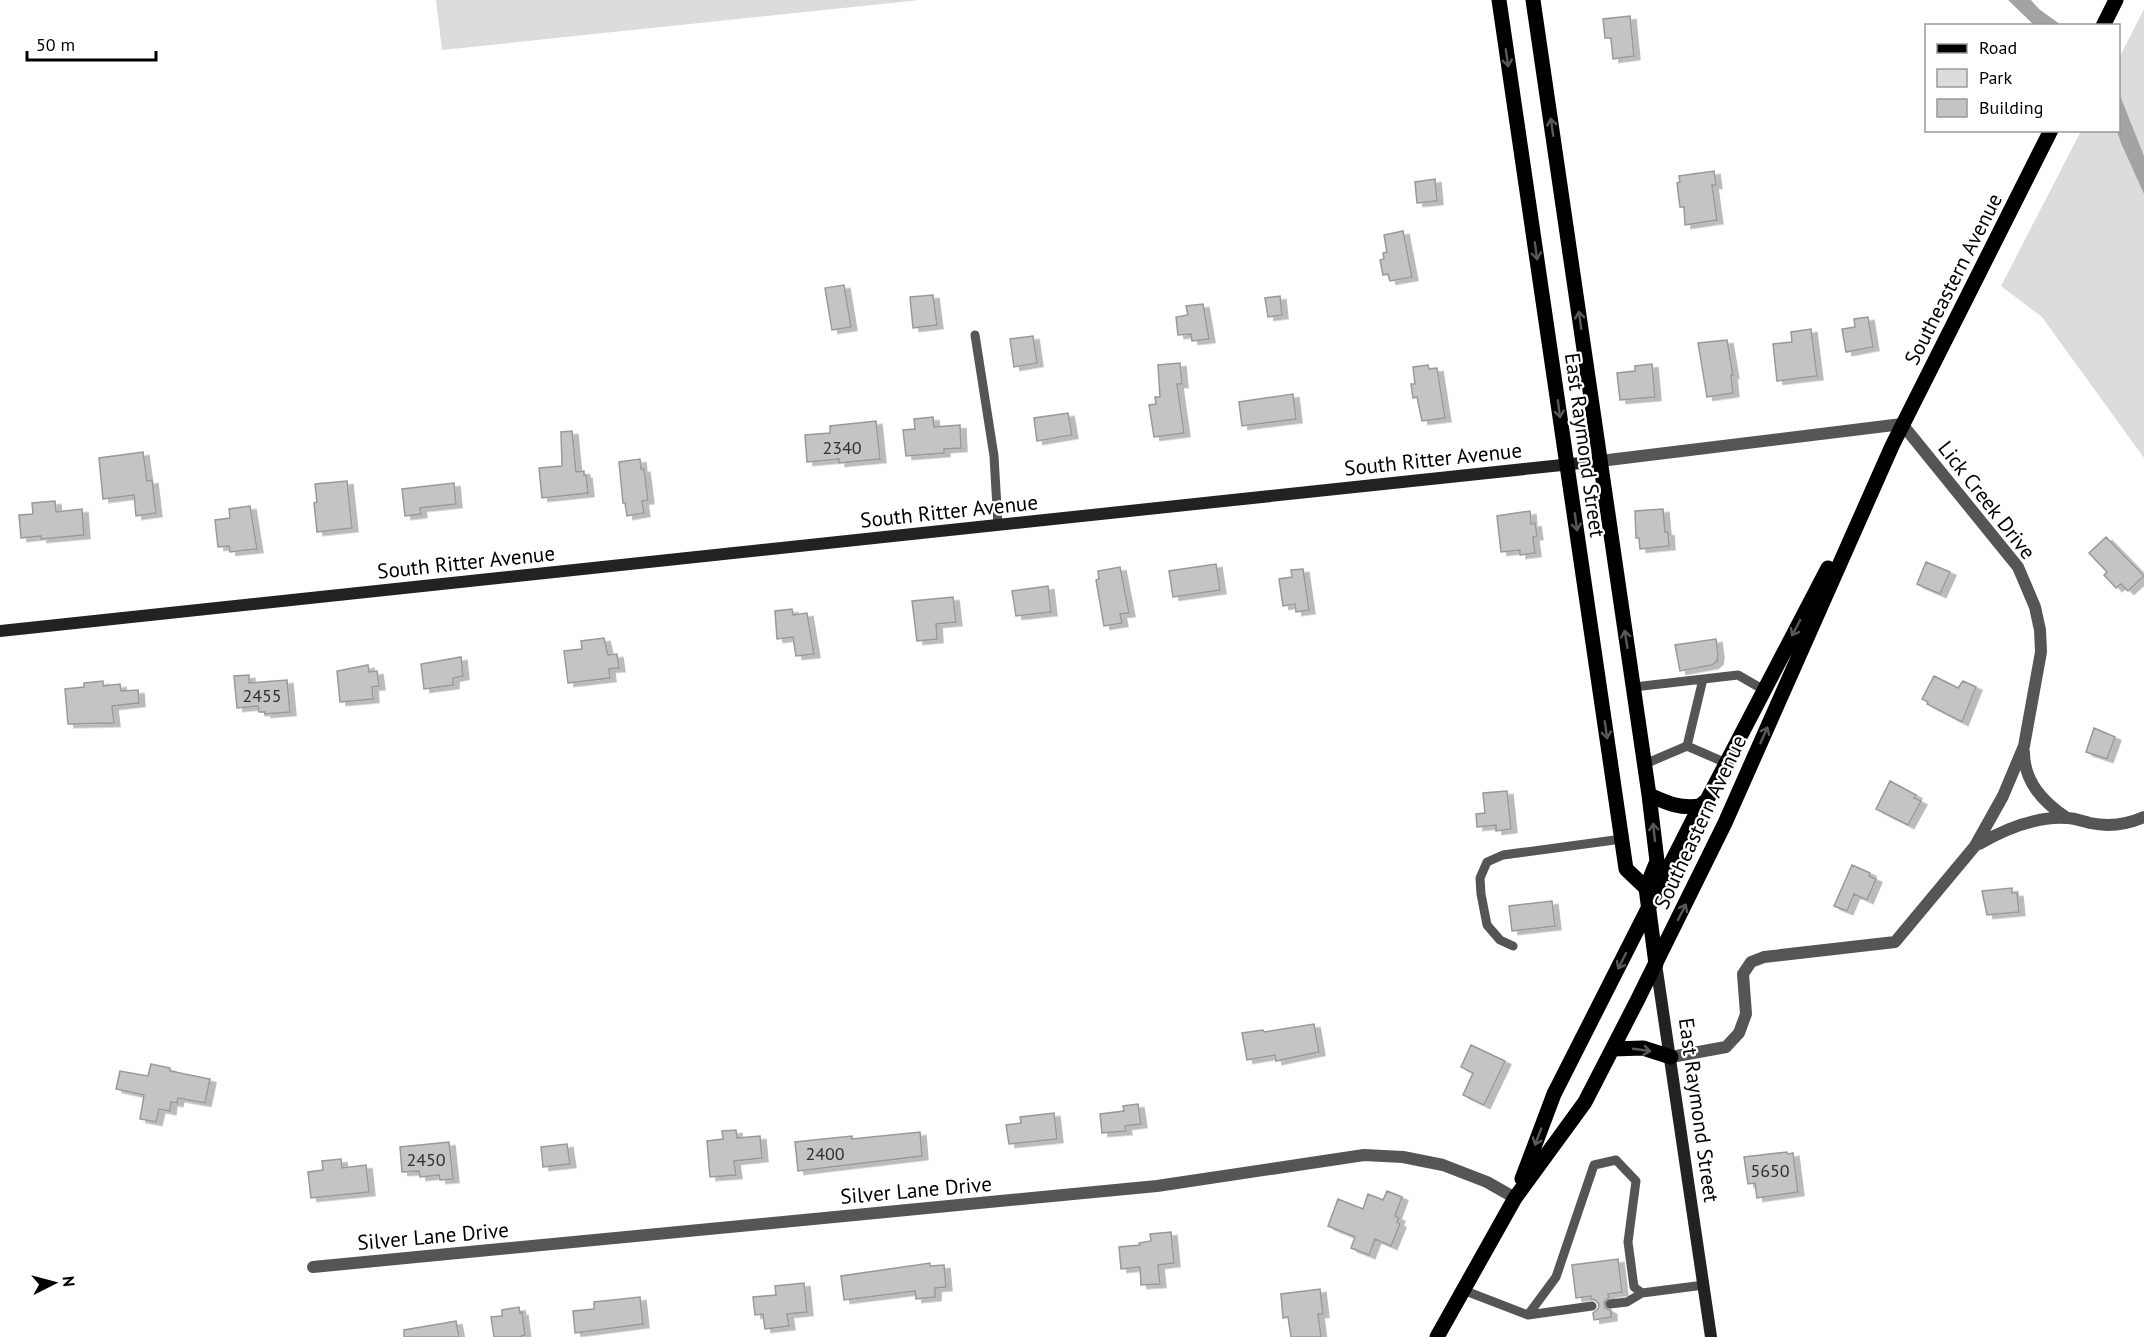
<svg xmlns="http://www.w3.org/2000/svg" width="2144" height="1337" viewBox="0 0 2144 1337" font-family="'PT Sans',sans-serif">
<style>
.green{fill:#dcdcdc}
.water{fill:#a3a3a3}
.building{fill:#c4c4c4;stroke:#999;stroke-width:1.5;filter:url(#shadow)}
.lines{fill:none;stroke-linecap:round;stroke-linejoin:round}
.lane{stroke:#555;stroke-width:9}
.street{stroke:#555;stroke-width:12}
.secondary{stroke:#222;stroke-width:12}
.primary{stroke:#000;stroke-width:15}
.oneway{stroke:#595959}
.labels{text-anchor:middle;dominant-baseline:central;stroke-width:4.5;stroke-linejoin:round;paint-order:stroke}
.number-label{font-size:18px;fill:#313131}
.street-label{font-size:21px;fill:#000;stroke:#fff}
</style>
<defs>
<filter id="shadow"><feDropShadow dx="6" dy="3.5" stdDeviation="0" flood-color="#0004"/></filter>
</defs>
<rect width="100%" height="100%" fill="#fff"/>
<!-- green -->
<path class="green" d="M436,0H920L442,50Z
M2144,9V458L2042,317L2001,286L2081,131L2118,130L2119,58Z"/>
<!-- water -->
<path class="water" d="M2008,0H2031L2039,9L2061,25H2034Z
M2119,93L2144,156V194L2121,143L2117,131Z"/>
<!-- building -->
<path class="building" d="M1630,16L1634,56L1613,59L1611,38H1605L1603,19Z
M1714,171L1716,185H1712L1717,220L1685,225L1684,207H1680L1677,183L1680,182L1679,176Z
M1435,179L1437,201L1417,203L1415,182Z
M1403,231L1412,277L1390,281L1388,274L1383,275L1380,260L1384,259L1383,253L1387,252L1384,235Z
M844,285L851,327L832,330L825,288Z
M933,295L937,325L913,328L910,297Z
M1280,296L1282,315L1268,317L1265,298Z
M1203,304L1209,339L1192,341L1191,334L1178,335L1176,317L1188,315L1186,306Z
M1868,317L1873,347L1846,352L1842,329L1855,327L1854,319Z
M1811,329L1817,376L1777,381L1773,344L1792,342L1791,332Z
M1033,336L1037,363L1014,367L1010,339Z
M1727,340L1733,375H1731L1733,393L1707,397L1698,343Z
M1180,363L1182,384H1177L1184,433L1154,437L1149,405L1156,404L1155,397H1160L1158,365Z
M1652,364L1655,397L1620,400L1617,373L1635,371V366Z
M1428,365L1429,369L1437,368L1445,418L1422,421L1417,397L1413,398L1411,384H1415L1413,367Z
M1293,394L1296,419L1242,426L1239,402Z
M1068,413L1072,435L1037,441L1034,418Z
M933,417L934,427L960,425L961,448L944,449V453L906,456L903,430L915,429L914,419Z
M876,421L880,459L839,463V459L807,462L805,435L830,433V426Z
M572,431L576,472L584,471V475H586L588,493L542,498L539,468L562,466L561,432Z
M143,452L147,481L152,480L156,513L136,516L134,495L103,499L99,458Z
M640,459L641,469H644L648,500L642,501L644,513L627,516L625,503H623L619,462Z
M347,481L352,528L317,532L314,503L317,502L315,484Z
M454,483L456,504L420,508L421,514L405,516L402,489Z
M55,501L56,512L82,509L84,535L41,539V536L21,538L19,515L33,514L32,503Z
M250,506L257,549L230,552L229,546L218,547L215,520L230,518L229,509Z
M1663,509L1665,532H1668L1669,546L1640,549L1639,538H1636L1635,511Z
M1530,511L1531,524L1535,523L1537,536L1533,537L1535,553L1520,555V550L1501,552L1497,516Z
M2106,537L2144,576L2128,591L2121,584L2116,588L2104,575L2107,572L2089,553Z
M1926,562L1950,572L1940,594L1917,584Z
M1216,564L1220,590L1173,597L1169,571Z
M1120,567L1129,613L1120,614L1122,623L1104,626L1096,580L1099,579L1098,571Z
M1303,569L1309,610L1296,612L1295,604L1283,606L1279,579L1292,577L1291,570Z
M1048,586L1051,612L1016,616L1012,591Z
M953,597L956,622L936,624L937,639L917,641L912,601Z
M792,609L793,615L807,613L814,654L796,656L793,637L777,639L775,611Z
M604,638L608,655L617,654L619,668L609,669L610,678L568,683L564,651L582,649L581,641Z
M1716,639L1718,654L1717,661L1712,665L1680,671L1675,645Z
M461,657L463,676L453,678V685L424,689L421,664Z
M368,665L369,672L377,671L379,686L372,687L373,699L340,702L337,671Z
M249,675V683L287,680L290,712L265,714V712H259L258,706L237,708L234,676Z
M1934,676L1958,688L1963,681L1976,687L1962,722L1927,704L1928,702L1922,699Z
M103,681V686L120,684L121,691L138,690L139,703L112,706L114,723L68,724L65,689L84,687V683Z
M2094,728L2115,737L2107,759L2086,752Z
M1890,781L1916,795L1914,798L1921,801L1908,825L1876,809Z
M1507,791L1511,829L1496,831V825L1477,827L1476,814L1485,813L1483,793Z
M1852,865L1870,873L1869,876L1876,879L1867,900L1854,894L1847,911L1834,906Z
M2012,888V893H2017L2019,912L1987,915L1982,891Z
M1552,901L1555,926L1512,931L1509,906Z
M1314,1024L1319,1052L1276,1061L1275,1055L1247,1060L1242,1033L1263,1030L1264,1032Z
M1471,1045L1505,1061L1484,1105L1463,1095L1473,1073L1461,1067Z
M151,1064L170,1068V1071L210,1079L205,1103L178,1098L177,1103L171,1102L170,1111L159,1109L156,1122L140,1119L144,1095L116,1089L120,1071L148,1076Z
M1138,1104L1141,1124L1125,1126L1126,1131L1102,1133L1100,1114L1124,1111L1123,1106Z
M1054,1113L1057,1139L1009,1144L1006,1125L1021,1123L1020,1117Z
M736,1130L737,1138L760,1136L762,1158L734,1161L736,1175L710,1177L707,1141L723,1139L722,1131Z
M920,1132L922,1156L798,1171L795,1142L852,1136V1139Z
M449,1142L453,1179L440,1180L439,1175L420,1177L419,1171L402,1172L400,1147Z
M567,1144L570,1164L543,1167L541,1147Z
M1787,1152L1788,1154L1793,1153L1798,1192L1757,1198L1755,1183L1748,1184L1744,1157Z
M341,1159L342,1168L366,1165L369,1192L311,1198L308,1172L323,1170L322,1161Z
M1387,1191L1402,1197L1395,1216L1399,1218L1397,1222L1400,1224L1391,1246L1375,1239L1369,1255L1351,1248L1355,1237L1328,1226L1338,1199L1363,1209L1368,1194L1383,1200Z
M1171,1232L1174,1263L1158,1265L1160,1284L1141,1285L1140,1267L1121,1269L1119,1247L1140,1245L1139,1243L1151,1241L1150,1234Z
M1618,1259L1622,1292L1608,1294L1609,1297L1604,1302L1605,1308L1611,1311V1317L1594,1320L1593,1313L1598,1309L1599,1304L1595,1300L1591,1299V1296L1576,1298L1572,1265Z
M930,1263V1266L944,1265L946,1287L935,1288V1297L916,1299L915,1291L844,1300L841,1276Z
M804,1283L807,1312L787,1314L789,1326L765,1329L763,1314L755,1315L753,1297L776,1295L775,1286Z
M1320,1289L1323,1314H1318L1321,1337H1291L1288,1317L1283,1318L1281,1294Z
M640,1297L643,1324L575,1333L573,1311L594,1309V1302Z
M519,1307L520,1313L522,1312L525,1335L519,1337H494L491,1317L502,1316V1310Z
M456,1321L459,1337H404V1330Z"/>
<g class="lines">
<!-- lane -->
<path class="lane" d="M975,335L994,456L998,525
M1634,687L1738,675L1764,690
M1687,746L1703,679
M1645,764L1687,746L1726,763
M1513,946L1500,940L1487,925L1481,894L1480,878L1487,862L1503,855L1622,839
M1463,1290L1528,1315L1556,1277L1594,1165L1616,1160L1636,1181L1628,1242L1634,1287L1642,1293L1704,1285
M1610,1304L1627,1302L1642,1293
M1528,1315L1592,1306"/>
<!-- street -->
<path class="street" d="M1600,461L1902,424L2018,567L2035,607L2040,630L2041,652L2024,746L2003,796L1975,846L1895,942L1764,957L1751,962L1743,974L1746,1014L1739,1033L1726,1047L1671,1057
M2024,752C2024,782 2043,802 2067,818
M1979,844C2005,829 2035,816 2067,818C2074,818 2082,821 2090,823C2109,827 2126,825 2144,817
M313,1267L1157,1186L1364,1155L1403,1157L1443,1165L1487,1182L1515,1198"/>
<!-- secondary -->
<path class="secondary" d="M0,631L1600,461
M1656,964L1711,1337"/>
<!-- primary -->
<path class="primary" d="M1499,0L1626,869L1646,888
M1533,0L1649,795L1657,861L1646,888L1656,964
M2103,26L2116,0
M1649,795C1667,803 1680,809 1700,806
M1613,1049L1643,1048L1671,1057
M1522,1179L1554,1094L1700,806L1707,800L1828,568
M1437,1337L1515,1198L1585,1102L1637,1001L1725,823L1892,446L2051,130"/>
</g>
<!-- one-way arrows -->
<defs><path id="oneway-shaft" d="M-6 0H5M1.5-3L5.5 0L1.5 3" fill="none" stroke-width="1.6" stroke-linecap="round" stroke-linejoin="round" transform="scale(1.5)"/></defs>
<g class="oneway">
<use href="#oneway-shaft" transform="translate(1507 58) rotate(82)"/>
<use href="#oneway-shaft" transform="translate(1552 127) rotate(-98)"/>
<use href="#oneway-shaft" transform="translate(1536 251) rotate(82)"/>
<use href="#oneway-shaft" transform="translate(1580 320) rotate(-98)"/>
<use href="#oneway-shaft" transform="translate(1559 409) rotate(82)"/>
<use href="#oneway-shaft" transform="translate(1576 522) rotate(82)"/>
<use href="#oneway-shaft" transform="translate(1796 628) rotate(118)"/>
<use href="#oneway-shaft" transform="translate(1626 639) rotate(-99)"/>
<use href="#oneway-shaft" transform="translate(1606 730) rotate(82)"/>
<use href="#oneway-shaft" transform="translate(1764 735) rotate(-66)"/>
<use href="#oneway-shaft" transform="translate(1654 832) rotate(-96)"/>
<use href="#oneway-shaft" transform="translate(1682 912) rotate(-63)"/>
<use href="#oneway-shaft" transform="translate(1622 961) rotate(117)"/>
<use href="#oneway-shaft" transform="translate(1642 1050) rotate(8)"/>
<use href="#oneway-shaft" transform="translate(1538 1137) rotate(111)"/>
</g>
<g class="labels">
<!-- number labels -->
<g class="number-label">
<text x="842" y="447">2340</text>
<text x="262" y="695">2455</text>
<text x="825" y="1153">2400</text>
<text x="426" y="1159">2450</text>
<text x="1770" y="1170">5650</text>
</g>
<!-- street labels -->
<g class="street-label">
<text transform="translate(1953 279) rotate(-63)">Southeastern Avenue</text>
<text transform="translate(1585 445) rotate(82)">East Raymond Street</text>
<text transform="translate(1433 459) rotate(-6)">South Ritter Avenue</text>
<text transform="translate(1987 500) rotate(52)">Lick Creek Drive</text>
<text transform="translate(949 511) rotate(-6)">South Ritter Avenue</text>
<text transform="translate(466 562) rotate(-6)">South Ritter Avenue</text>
<text transform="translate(1700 822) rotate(-65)">Southeastern Avenue</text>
<text transform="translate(1699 1110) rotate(82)">East Raymond Street</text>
<text transform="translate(916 1190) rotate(-5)">Silver Lane Drive</text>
<text transform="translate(433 1236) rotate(-5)">Silver Lane Drive</text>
</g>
</g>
<!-- legend -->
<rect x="1925" y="24" width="195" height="108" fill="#ffffff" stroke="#999999" stroke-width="1.5"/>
<rect x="1937" y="44" width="30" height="9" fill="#000000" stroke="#999999" stroke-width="1.5"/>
<text x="1979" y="54" font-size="18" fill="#000000">Road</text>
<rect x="1937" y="69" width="30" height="18" fill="#dcdcdc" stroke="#999999" stroke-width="1.5"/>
<text x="1979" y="84" font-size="18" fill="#000000">Park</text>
<rect x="1937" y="99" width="30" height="18" fill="#c4c4c4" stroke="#999999" stroke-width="1.5"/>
<text x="1979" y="114" font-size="18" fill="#000000">Building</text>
<!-- north arrow -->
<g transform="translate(54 1283) rotate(84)" stroke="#ffffff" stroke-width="4.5" paint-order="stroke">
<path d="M0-4.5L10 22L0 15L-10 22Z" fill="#000000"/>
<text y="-9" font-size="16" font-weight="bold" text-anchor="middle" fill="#000000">N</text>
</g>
<!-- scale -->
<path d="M27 51v9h129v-9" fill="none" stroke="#000000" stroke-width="3"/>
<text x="36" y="51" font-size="18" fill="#000000" stroke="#ffffff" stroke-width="4.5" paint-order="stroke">50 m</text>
</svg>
